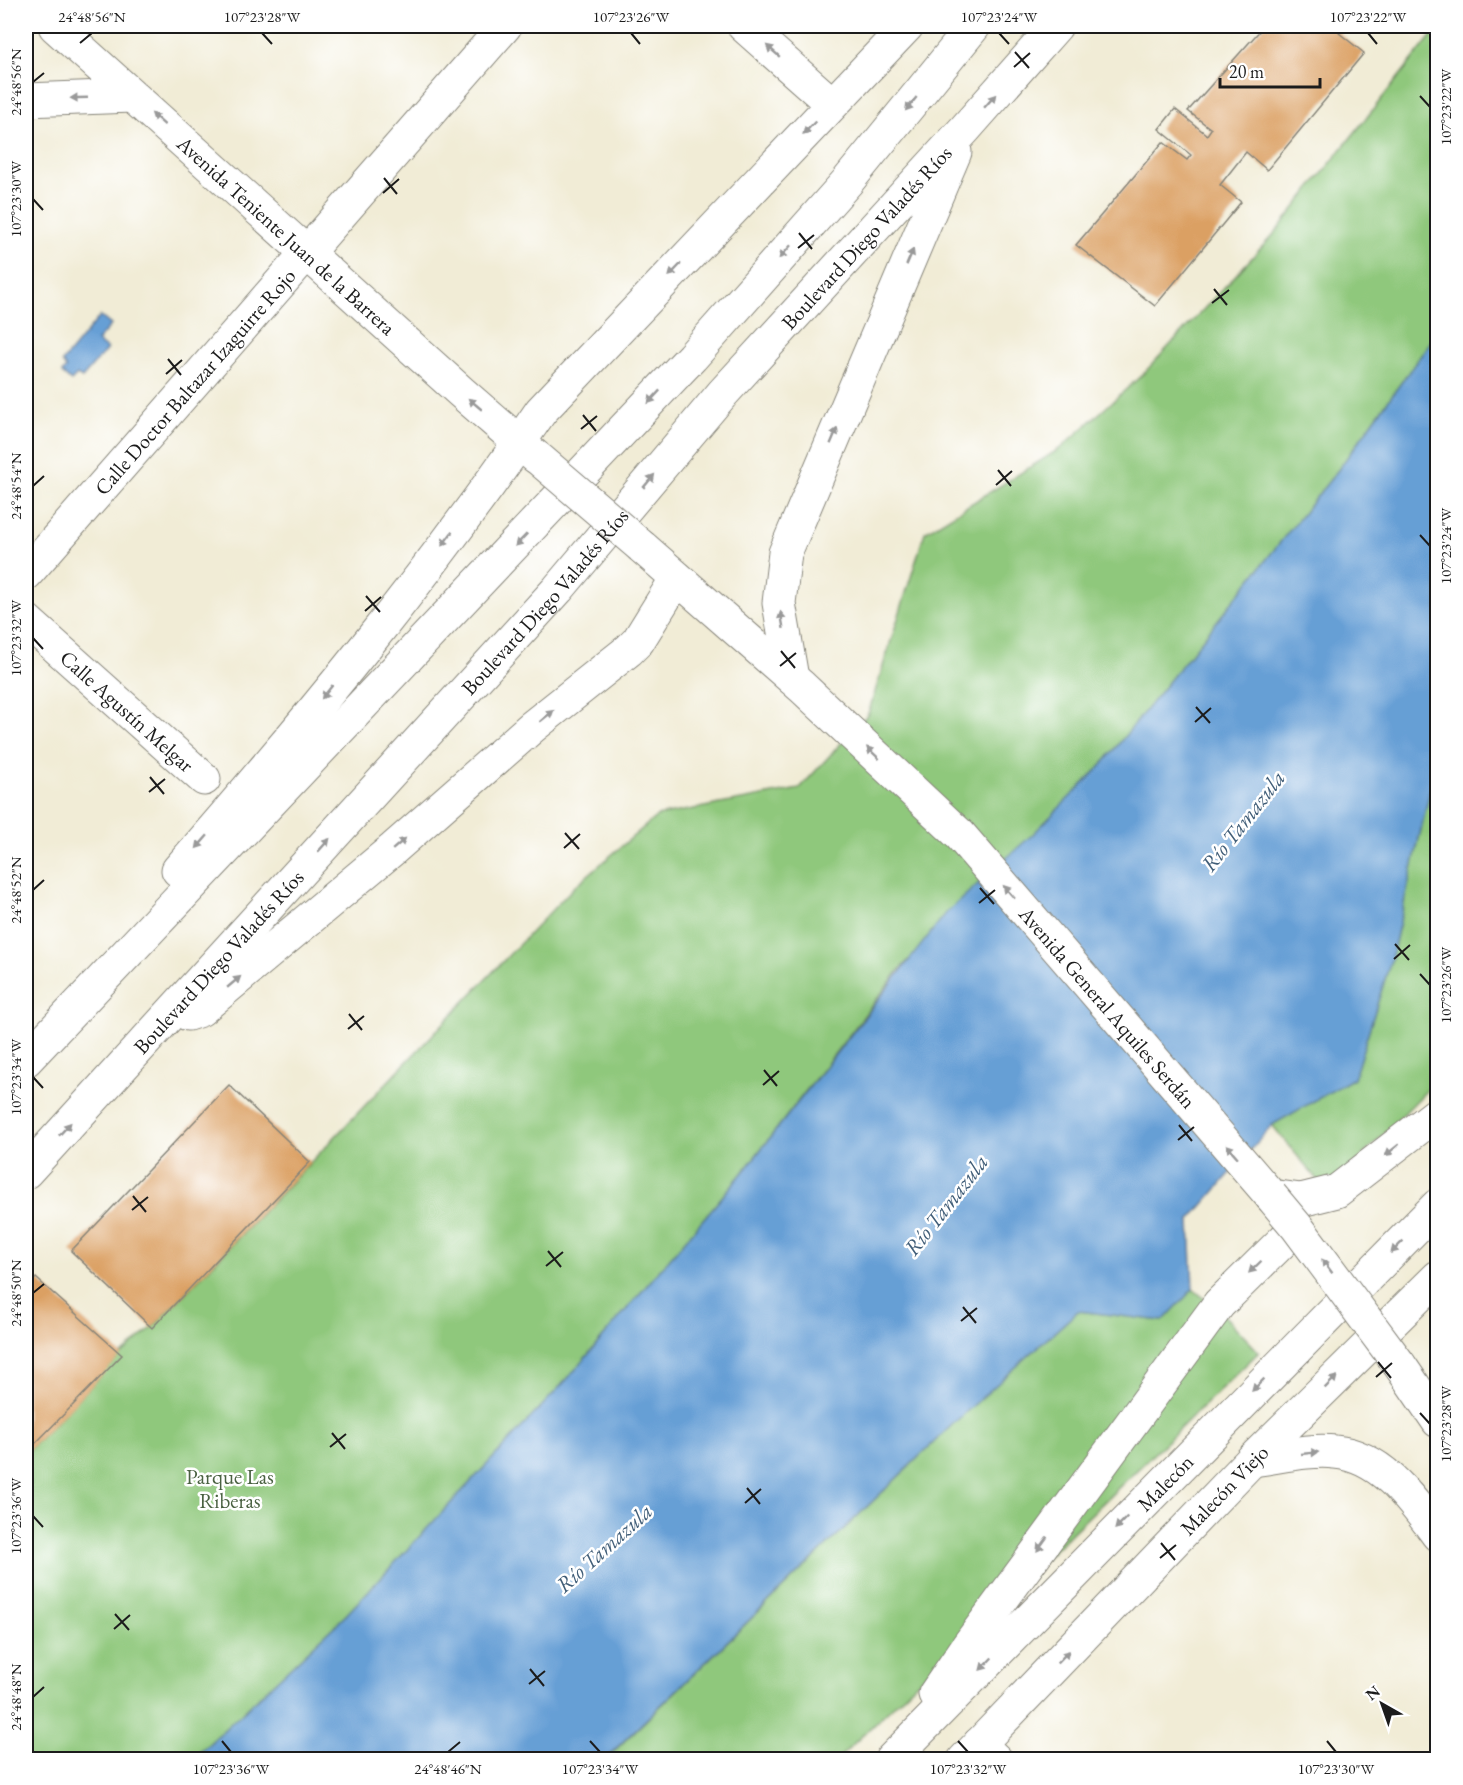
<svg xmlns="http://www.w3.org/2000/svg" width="1463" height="1785" viewBox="0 0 1463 1785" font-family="'EB Garamond',serif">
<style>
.green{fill:#8fc87c;stroke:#56724c;stroke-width:1.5}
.water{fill:#669fd5;stroke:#415e78;stroke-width:1.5}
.building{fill:#dba063}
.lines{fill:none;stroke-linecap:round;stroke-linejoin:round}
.minor-casing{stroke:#868479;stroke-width:35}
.tertiary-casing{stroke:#868479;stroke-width:35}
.secondary-casing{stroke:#868479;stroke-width:35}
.primary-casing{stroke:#868479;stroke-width:35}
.minor{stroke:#fff;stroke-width:33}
.tertiary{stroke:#fff;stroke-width:33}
.secondary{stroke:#fff;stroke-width:33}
.primary{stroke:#fff;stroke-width:33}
.secondary-bridge-casing{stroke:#868479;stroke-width:35;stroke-linecap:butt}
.secondary-bridge{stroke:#fff;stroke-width:33}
.oneway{fill:#999}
.ticks{fill:none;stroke:#1c1c1c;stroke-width:2}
.labels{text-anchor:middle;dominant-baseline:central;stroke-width:5;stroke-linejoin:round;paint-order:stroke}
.street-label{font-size:21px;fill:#1c1c1c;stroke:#fff}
.park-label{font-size:21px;fill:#4a6142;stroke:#fff}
.water-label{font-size:22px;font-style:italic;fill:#415e78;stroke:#fff}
.neatline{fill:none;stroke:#1c1c1c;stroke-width:2}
.ticks-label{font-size:15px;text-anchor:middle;fill:#1c1c1c}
</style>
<rect width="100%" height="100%" fill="#fff"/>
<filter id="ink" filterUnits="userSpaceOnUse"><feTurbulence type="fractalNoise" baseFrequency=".0167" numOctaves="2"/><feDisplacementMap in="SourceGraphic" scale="12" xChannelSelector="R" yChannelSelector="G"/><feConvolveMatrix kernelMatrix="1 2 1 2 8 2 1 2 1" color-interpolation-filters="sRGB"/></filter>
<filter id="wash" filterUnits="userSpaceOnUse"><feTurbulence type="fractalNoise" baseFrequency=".008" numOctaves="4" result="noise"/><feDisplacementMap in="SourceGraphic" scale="24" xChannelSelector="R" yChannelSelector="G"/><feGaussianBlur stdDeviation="1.35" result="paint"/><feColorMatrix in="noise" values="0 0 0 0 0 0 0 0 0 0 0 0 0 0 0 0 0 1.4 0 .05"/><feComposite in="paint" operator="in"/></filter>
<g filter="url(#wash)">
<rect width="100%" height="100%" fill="#f1ecd6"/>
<!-- green -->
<path class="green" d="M1437,29V333L1338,470L1101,766L900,969L744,1171L570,1376L346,1615L197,1755L192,1760H26V1453L121,1355L152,1328L574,887L657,816L799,789L868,714L925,532L1061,448L1143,374L1275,233Z
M1437,760V1080L1327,1192L1272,1125L1354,1078L1391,960Z
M1193,1289L1220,1311L1259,1352L838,1759L605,1760L955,1422L1078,1311L1163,1321Z"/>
<!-- water -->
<path class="water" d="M100,316L111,325L97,341L107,349L82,378L77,375L71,381L62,373L66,368L62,362Z
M1437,333V760L1391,960L1354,1078L1272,1125L1190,1220L1193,1289L1163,1321L1078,1311L955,1422L605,1759L192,1760L346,1615L570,1376L744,1171L947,912L1033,834L1101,766L1338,470Z"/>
<g id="blocks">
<!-- building -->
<path class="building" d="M1264,26H1345L1339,33L1364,53L1267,170L1246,152L1220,185L1241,202L1155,306L1076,245L1163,142L1187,160L1191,155L1159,129L1175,109L1207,135L1211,129L1188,111Z
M229,1085L310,1162L152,1328L71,1251Z
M36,1278L122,1355L26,1453V1288Z"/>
</g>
</g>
<g filter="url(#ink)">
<use href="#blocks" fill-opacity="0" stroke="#868479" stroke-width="1.5"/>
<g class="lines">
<!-- minor casing -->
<g class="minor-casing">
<g id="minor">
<path d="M744,26L832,104"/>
<path id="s1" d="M26,574L505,26"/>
<path id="s2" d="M26,620L204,779"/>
<path d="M979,1744L996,1760"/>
</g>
</g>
<!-- tertiary casing -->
<g class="tertiary-casing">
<path id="tertiary" d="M26,100L132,96"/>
</g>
<!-- secondary casing -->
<g class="secondary-casing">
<g id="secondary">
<path id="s3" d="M55,26L461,392L536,457"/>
<path id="s4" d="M642,547L802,687L960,835L1271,1196"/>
<path d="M792,678L779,603L785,553L955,152"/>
<path d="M178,870C306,723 431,572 541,411L907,26"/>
<path d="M188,1014L200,1010L393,849L532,727L629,650L638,641L677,578"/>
<path d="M26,1060L692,357L847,182L974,26"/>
<path id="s5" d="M26,1172L558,589L723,393L965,129L1056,26"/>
<path d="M1399,1364L1438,1421"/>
</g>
</g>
<!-- primary casing -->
<g class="primary-casing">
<g id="primary">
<path d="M1271,1196L1301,1200L1337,1191L1438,1113"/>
<path d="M1252,1460C1279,1457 1308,1449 1335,1452C1382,1456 1412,1500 1438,1535"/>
<path d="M935,1694L967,1647L1219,1304L1297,1227"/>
<path id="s6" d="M891,1760L1438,1205"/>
<path id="s7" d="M964,1760L1252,1460L1438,1277"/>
</g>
</g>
<!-- minor -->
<use href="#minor" class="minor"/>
<!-- tertiary -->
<use href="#tertiary" class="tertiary"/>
<!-- secondary -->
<use href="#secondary" class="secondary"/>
<!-- primary -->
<use href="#primary" class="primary"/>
<!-- secondary-bridge casing -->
<g class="secondary-bridge-casing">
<path id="secondary-bridge" d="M539,459L642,547
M1271,1196L1297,1227L1399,1364"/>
</g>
<!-- secondary-bridge -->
<use href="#secondary-bridge" class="secondary-bridge"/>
</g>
<!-- one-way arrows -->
<defs><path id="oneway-solid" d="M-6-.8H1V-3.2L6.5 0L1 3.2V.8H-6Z" transform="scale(1.5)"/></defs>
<g class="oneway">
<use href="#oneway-solid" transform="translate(773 51) rotate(-139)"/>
<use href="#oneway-solid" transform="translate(79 98) rotate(178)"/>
<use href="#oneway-solid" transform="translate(990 101) rotate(-49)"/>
<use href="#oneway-solid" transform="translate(911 104) rotate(129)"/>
<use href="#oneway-solid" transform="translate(158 119) rotate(-138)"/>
<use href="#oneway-solid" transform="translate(809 128) rotate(134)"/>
<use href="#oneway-solid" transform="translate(785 252) rotate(132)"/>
<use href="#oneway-solid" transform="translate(910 257) rotate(-67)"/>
<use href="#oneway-solid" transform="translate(675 270) rotate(134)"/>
<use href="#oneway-solid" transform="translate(654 397) rotate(133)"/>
<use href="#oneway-solid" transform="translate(475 404) rotate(-140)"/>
<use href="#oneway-solid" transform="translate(834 436) rotate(-67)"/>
<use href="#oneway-solid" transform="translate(649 481) rotate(-50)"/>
<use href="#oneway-solid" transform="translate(447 539) rotate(127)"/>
<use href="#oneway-solid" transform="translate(521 540) rotate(134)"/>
<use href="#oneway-solid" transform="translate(782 620) rotate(-100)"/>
<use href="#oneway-solid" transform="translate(327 692) rotate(129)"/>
<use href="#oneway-solid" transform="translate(547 716) rotate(-39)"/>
<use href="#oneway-solid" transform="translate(873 753) rotate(-137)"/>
<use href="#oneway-solid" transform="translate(202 842) rotate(131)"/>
<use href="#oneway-solid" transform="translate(399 844) rotate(-41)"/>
<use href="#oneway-solid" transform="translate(324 845) rotate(-48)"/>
<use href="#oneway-solid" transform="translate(1009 892) rotate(-131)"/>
<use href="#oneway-solid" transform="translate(234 982) rotate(-40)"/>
<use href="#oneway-solid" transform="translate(65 1129) rotate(-47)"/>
<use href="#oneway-solid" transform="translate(1392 1150) rotate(141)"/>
<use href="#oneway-solid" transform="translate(1232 1151) rotate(-131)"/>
<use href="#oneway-solid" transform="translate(1397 1247) rotate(135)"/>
<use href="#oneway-solid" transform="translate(1327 1266) rotate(-127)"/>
<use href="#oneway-solid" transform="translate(1255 1267) rotate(136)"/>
<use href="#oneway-solid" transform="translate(1331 1382) rotate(-45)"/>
<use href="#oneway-solid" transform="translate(1258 1385) rotate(135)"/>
<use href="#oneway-solid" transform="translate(1310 1453) rotate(-6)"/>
<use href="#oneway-solid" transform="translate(1121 1523) rotate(134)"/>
<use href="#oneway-solid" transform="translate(1042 1544) rotate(126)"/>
<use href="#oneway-solid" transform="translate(1063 1657) rotate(-46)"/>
<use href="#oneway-solid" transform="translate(986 1664) rotate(134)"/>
</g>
</g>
<!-- ticks -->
<path class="ticks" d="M262,33L272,44M631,33L640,44M999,33L1009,44M1368,33L1377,44M80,43L92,33M1015,52L1029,68M1014,67L1030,53M33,82L44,73M1420,96L1430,107M384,178L397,194M383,193L399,179M33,199L43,210M799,233L812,249M798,248L814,235M1214,289L1227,305M1212,303L1229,290M168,359L181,375M166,374L182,360M583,415L596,431M581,429L597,416M998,470L1011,486M996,485L1012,471M33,486L44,476M1420,535L1430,546M366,596L380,612M365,611L381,597M33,638L43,649M781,651L795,668M780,666L796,653M1196,707L1210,723M1195,722L1211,708M150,777L164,794M149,792L165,779M565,833L579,849M564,848L580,834M980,888L994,904M33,890L44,880M979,903L995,890M1395,944L1409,960M1394,959L1410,945M1420,974L1430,985M349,1014L362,1030M348,1029L364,1016M764,1070L777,1086M33,1077L43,1088M763,1085L779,1071M1179,1125L1192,1141M1178,1140L1194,1127M133,1196L146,1212M132,1210L148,1197M548,1251L561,1267M546,1266L563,1252M33,1293L44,1284M963,1307L976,1323M961,1321L977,1308M1378,1362L1391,1378M1376,1377L1392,1363M1420,1413L1430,1424M332,1433L345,1449M330,1447L346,1434M747,1488L760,1504M745,1503L761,1489M33,1516L43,1527M1161,1543L1175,1560M1160,1558L1176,1545M115,1614L129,1630M114,1629L130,1615M530,1669L544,1686M529,1684L545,1671M33,1697L44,1687M222,1741L231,1752M590,1741L600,1752M958,1741L968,1752M1327,1741L1336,1752M448,1752L460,1742"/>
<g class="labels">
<!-- street labels -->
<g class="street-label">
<text stroke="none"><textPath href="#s3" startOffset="312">Avenida Teniente Juan de la Barrera</textPath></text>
<text stroke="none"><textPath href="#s5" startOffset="1257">Boulevard Diego Valadés Ríos</textPath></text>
<text stroke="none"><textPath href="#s1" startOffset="256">Calle Doctor Baltazar Izaguirre Rojo</textPath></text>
<text stroke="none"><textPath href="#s5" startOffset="771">Boulevard Diego Valadés Ríos</textPath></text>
<text stroke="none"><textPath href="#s2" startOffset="136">Calle Agustín Melgar</textPath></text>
<text stroke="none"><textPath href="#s5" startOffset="285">Boulevard Diego Valadés Ríos</textPath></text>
<text stroke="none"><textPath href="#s4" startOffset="656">Avenida General Aquiles Serdán</textPath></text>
<text stroke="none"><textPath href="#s6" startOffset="390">Malecón</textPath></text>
<text stroke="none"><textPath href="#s7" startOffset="375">Malecón Viejo</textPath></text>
</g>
<!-- park labels -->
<g class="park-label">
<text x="230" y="1476">Parque Las<tspan x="230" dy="24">Riberas</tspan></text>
</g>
<!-- water labels -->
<g class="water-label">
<text transform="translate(1243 821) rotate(-52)">Río Tamazula</text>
<text transform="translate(946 1205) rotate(-52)">Río Tamazula</text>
<text transform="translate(604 1548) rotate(-42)">Río Tamazula</text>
</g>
</g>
<!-- margin -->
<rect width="1463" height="1785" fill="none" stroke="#fff" stroke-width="66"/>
<!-- north arrow -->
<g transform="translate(1382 1704) rotate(320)" stroke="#ffffff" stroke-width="4.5" paint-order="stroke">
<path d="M0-4.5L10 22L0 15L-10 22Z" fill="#1c1c1c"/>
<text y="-9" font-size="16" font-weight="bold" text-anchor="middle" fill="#1c1c1c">N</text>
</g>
<!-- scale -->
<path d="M1220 78v9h100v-9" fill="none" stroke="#1c1c1c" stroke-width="3"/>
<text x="1229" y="78" font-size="18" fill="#1c1c1c" stroke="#ffffff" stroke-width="4.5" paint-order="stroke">20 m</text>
<rect x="33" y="33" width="1397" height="1719" class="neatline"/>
<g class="ticks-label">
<text x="92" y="22">24°48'56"N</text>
<text x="262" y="22">107°23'28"W</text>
<text x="631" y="22">107°23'26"W</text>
<text x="999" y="22">107°23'24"W</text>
<text x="1368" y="22">107°23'22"W</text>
<text transform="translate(16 82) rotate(-90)" y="5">24°48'56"N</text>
<text transform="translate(1446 107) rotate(-90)" y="5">107°23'22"W</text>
<text transform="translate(16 199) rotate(-90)" y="5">107°23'30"W</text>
<text transform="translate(16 486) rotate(-90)" y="5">24°48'54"N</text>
<text transform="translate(1446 546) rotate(-90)" y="5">107°23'24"W</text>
<text transform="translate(16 638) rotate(-90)" y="5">107°23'32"W</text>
<text transform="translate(16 890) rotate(-90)" y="5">24°48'52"N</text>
<text transform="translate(1446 985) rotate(-90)" y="5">107°23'26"W</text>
<text transform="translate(16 1077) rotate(-90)" y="5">107°23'34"W</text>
<text transform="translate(16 1293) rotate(-90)" y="5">24°48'50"N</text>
<text transform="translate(1446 1424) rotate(-90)" y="5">107°23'28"W</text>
<text transform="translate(16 1516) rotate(-90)" y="5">107°23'36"W</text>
<text transform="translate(16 1697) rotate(-90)" y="5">24°48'48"N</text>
<text x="231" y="1774">107°23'36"W</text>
<text x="448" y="1774">24°48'46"N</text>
<text x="600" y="1774">107°23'34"W</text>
<text x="968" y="1774">107°23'32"W</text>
<text x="1336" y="1774">107°23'30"W</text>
</g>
</svg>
